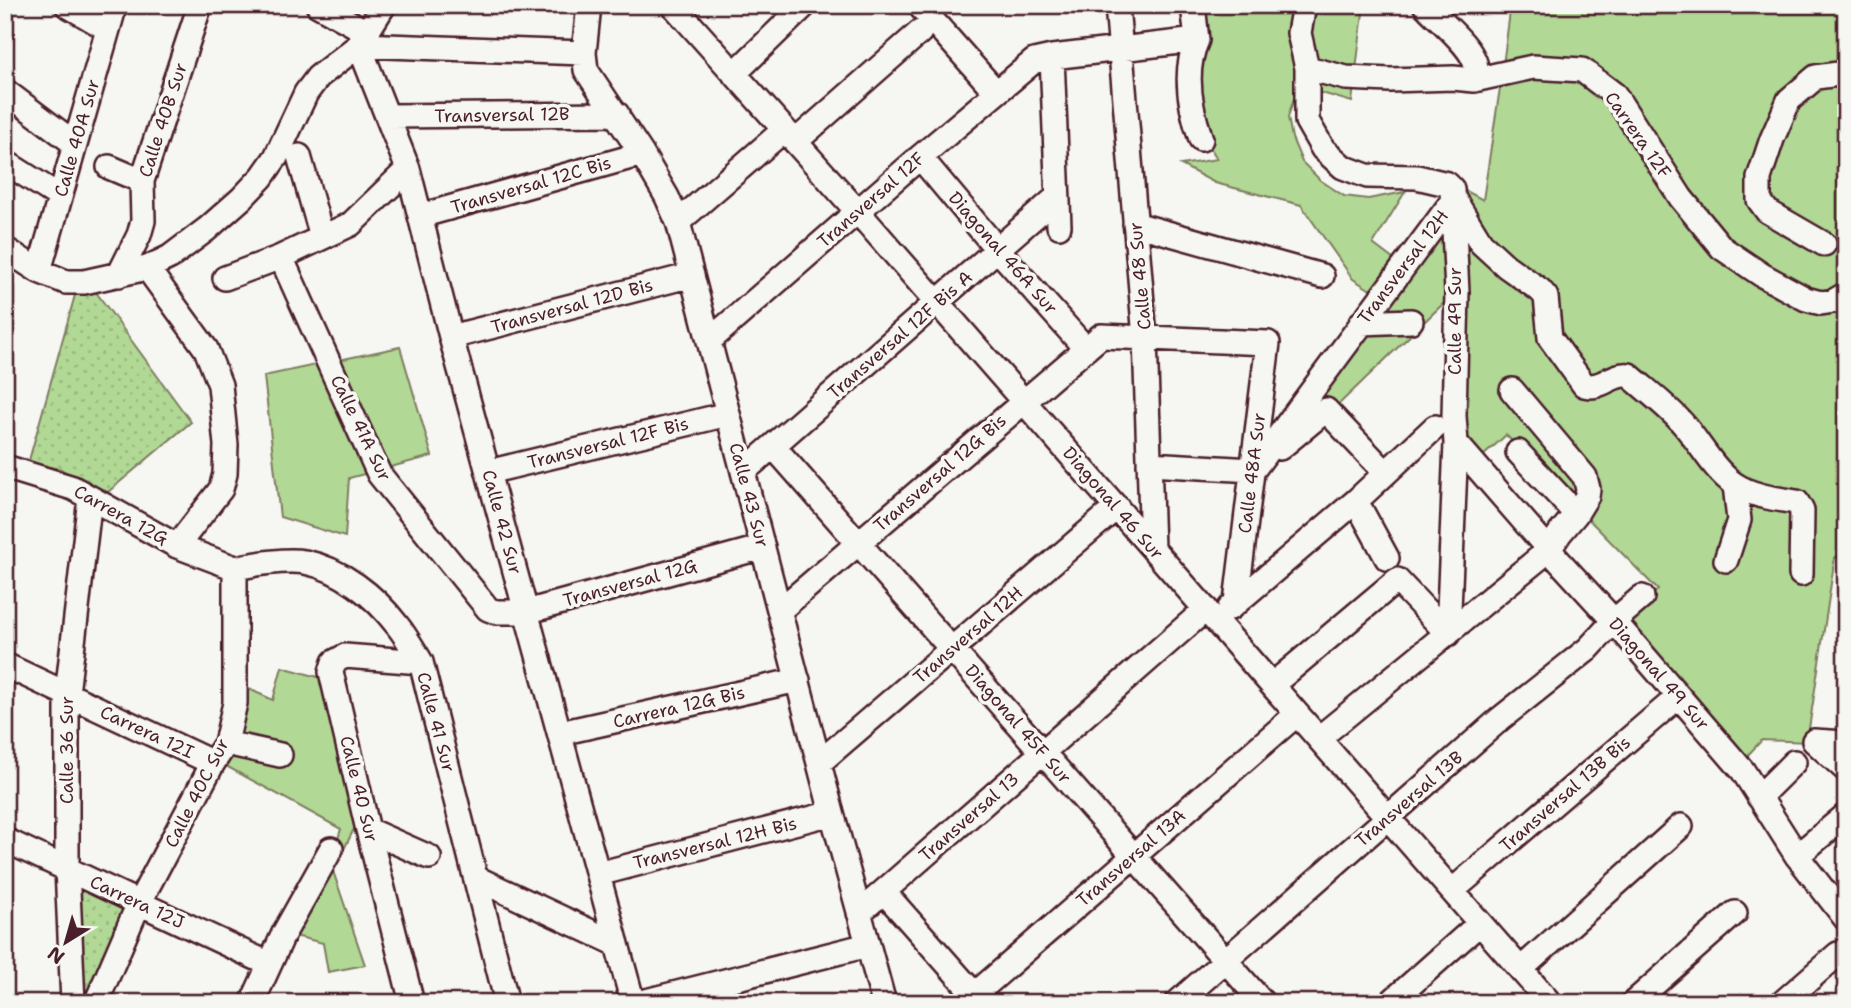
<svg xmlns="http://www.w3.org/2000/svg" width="1851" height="1008" viewBox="0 0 1851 1008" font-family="'Shantell Sans',sans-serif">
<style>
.grass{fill:#b1d894;stroke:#7e7c60;stroke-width:2}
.park{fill:url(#park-dots);stroke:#7e7c60;stroke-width:2}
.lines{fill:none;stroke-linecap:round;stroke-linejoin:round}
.minor-casing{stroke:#4a1f2b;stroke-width:28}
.minor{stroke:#f6f6f2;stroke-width:23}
.labels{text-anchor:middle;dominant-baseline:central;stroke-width:7;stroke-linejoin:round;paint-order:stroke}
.street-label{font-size:18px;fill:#4a1f2b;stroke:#f6f6f2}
</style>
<defs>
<pattern id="park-dots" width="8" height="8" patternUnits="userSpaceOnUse" patternTransform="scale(1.75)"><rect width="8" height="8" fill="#b1d894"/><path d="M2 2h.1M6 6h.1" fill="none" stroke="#9ab980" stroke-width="1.8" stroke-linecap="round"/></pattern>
</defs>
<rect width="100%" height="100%" fill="#f6f6f2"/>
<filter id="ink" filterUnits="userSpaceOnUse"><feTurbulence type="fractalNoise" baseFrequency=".0143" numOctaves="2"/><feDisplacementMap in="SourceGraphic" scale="14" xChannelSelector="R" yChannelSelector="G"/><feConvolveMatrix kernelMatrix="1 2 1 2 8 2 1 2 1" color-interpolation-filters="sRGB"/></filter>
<g filter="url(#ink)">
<!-- grass -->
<path class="grass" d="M1201,5H1364L1352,102L1298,86L1288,117L1292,138L1302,162L1320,180L1344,196L1368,199L1405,192L1373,244L1398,263L1377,294L1353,279L1301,205L1215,183L1181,165L1217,159L1198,126L1195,73L1208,45Z
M1504,5H1846V558L1835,557L1807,742L1762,740L1744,759L1622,618L1658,590L1506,435L1481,458L1465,438L1457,186L1483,200L1500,88L1510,12Z
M1441,222L1449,298L1335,408L1281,440Z
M400,347L432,456L349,478L345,537L280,517L264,376Z
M282,667L322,678L355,827L333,871L365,965L328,972L323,943L295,936L333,855L341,829L226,766L249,689L273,700Z"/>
<!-- park -->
<path class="park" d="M93,288L191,422L102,497L61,469L28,464L75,295Z
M76,886L127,910L87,1003H81Z"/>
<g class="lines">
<!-- minor casing -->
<g class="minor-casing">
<path id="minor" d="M67,5L108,29
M318,5L367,32
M589,5L584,53L586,70L642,154L667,197L678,222L832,813L884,1003
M673,5L858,212L1550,1003
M919,5L996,92
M1117,5L1145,338L1152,548
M1193,5L1197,40
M1304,5L1299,33L1307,68V121L1323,149L1343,167L1367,176L1417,177L1447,184L1452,189L1457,292L1454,416L1456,443L1448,634
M1425,5C1438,20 1475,48 1476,68C1476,72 1474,76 1474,80
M1197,40C1183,71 1190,108 1201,139
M359,45L408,169L451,337L633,1003
M359,45L584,53
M1052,57L1059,226
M1307,68L1346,78L1390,80L1453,78L1474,80L1533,67L1582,70L1615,95L1681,198L1722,248L1762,275L1806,299L1821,303L1834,301L1846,294
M734,74L805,5
M5,91L75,144
M388,116L617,114
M795,142L920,32
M299,156L322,237
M920,157L998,250L1086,349
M5,162L60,197
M109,167L142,181
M1454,199L1481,243L1506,266L1540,290L1546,297L1550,338L1584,385C1601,390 1612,373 1629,375C1647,391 1669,407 1685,426C1701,445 1714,470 1734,484C1751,496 1777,499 1797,502L1802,511L1801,574
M420,216L642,154
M678,222L784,130
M1135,224L1322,276
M1824,244L1767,211L1759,200V178L1772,139L1789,100L1816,77L1846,73
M5,249L39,271L66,282H84L147,268L170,257L207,229L242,198L262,177L276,157L306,93L318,77L359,45L384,5
M281,257L379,474L488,609L496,612H526L763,547
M147,268L206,349L220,385L226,445L225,474L221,489L177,546
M39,271L115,5
M119,275L139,235L143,221L142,181L200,5
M225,278L281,257L351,224L408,169
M1361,323L1411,321
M451,337L692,275
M709,341L920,157L1034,61L1052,57L1197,40
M1456,443L1549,550L1614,621L1743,771L1797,856L1846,919
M773,446L1263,1003
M1280,448L1326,410L1386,473
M1518,452L1576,514
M1149,464L1253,470
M5,467L73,488L177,546L235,568
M1254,469L1454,199
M488,472L728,414
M743,472L1057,197
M1356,501L1387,558
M1726,560L1739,520L1735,485
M235,568C255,564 285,559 305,562C341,569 375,596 397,625C406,636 413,649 421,662L507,1003
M1230,608L1356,501L1435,427
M780,610L1101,336L1268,343L1236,602
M5,665L213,763
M1272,685L1397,580L1448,634
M560,733L798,680
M1319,738L1549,550L1560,533L1576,514L1587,496L1588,489L1585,477L1512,390
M1814,741L1846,770
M1814,741L1846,743
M226,743L280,755
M819,763L1117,507
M1759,797L1794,762
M368,830L429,857
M5,840L269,964
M1797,856L1846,815
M598,874L832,813
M476,878L617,944
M1452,891L1678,697
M884,892L982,1003
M859,913L1206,609
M1521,969L1681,826
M73,1003L67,868V694L90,498
M96,1003L139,903L213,763L226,743L235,703V568
M252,1003L284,933L331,849
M412,1003L368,830L331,672L334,662L345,656L421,662
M638,1003L868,945
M965,1003L1297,714
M1177,1003L1500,719L1588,649L1614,621L1642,597
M1390,1003L1480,923
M1633,1003L1735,913
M1782,1003L1838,954"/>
</g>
<!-- minor -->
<use href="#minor" class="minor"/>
</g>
</g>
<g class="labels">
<!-- street labels -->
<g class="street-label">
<text transform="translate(502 115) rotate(-1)">Transversal 12B</text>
<text transform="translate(163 120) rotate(-72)">Calle 40B Sur</text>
<text transform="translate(1638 135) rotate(55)">Carrera 12F</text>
<text transform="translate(77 138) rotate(-74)">Calle 40A Sur</text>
<text transform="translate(531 185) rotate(-16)">Transversal 12C Bis</text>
<text transform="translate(871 200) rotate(-41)">Transversal 12F</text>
<text transform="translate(1003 253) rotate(49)">Diagonal 46A Sur</text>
<text transform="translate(1403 267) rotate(-53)">Transversal 12H</text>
<text transform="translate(1140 276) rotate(-95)">Calle 48 Sur</text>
<text transform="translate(572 306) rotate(-15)">Transversal 12D Bis</text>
<text transform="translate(1455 321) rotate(-90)">Calle 49 Sur</text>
<text transform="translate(900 335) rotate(-41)">Transversal 12F Bis A</text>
<text transform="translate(361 428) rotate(64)">Calle 41A Sur</text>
<text transform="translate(608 443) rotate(-14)">Transversal 12F Bis</text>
<text transform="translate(940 473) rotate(-41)">Transversal 12G Bis</text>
<text transform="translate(1252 473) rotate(-83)">Calle 48A Sur</text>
<text transform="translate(749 495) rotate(75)">Calle 43 Sur</text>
<text transform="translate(1113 503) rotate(49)">Diagonal 46 Sur</text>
<text transform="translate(121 515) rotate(29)">Carrera 12G</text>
<text transform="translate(502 522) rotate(75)">Calle 42 Sur</text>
<text transform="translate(630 583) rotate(-15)">Transversal 12G</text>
<text transform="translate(968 635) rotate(-41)">Transversal 12H</text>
<text transform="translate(1659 674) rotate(49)">Diagonal 49 Sur</text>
<text transform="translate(679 707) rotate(-13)">Carrera 12G Bis</text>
<text transform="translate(436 722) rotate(75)">Calle 41 Sur</text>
<text transform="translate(1018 724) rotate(49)">Diagonal 45F Sur</text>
<text transform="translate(147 732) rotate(25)">Carrera 12I</text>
<text transform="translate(67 750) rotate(-90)">Calle 36 Sur</text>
<text transform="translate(359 789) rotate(76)">Calle 40 Sur</text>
<text transform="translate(197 793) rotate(-63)">Calle 40C Sur</text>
<text transform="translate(1565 794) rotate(-41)">Transversal 13B Bis</text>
<text transform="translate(1409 799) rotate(-41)">Transversal 13B</text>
<text transform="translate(969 817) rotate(-41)">Transversal 13</text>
<text transform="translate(715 843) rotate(-14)">Transversal 12H Bis</text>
<text transform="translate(1131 858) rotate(-41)">Transversal 13A</text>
<text transform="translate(137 902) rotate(25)">Carrera 12J</text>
</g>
</g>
<!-- margin -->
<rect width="1851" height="1008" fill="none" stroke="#f6f6f2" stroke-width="28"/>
<rect x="14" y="14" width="1823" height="980" fill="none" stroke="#4a1f2b" stroke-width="2.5" filter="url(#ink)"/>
<!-- north arrow -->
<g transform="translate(66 942) rotate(217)" stroke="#f6f6f2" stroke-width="5" paint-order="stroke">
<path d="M0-5L12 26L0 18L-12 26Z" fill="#4a1f2b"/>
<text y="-10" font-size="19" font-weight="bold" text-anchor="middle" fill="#4a1f2b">N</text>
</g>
</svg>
